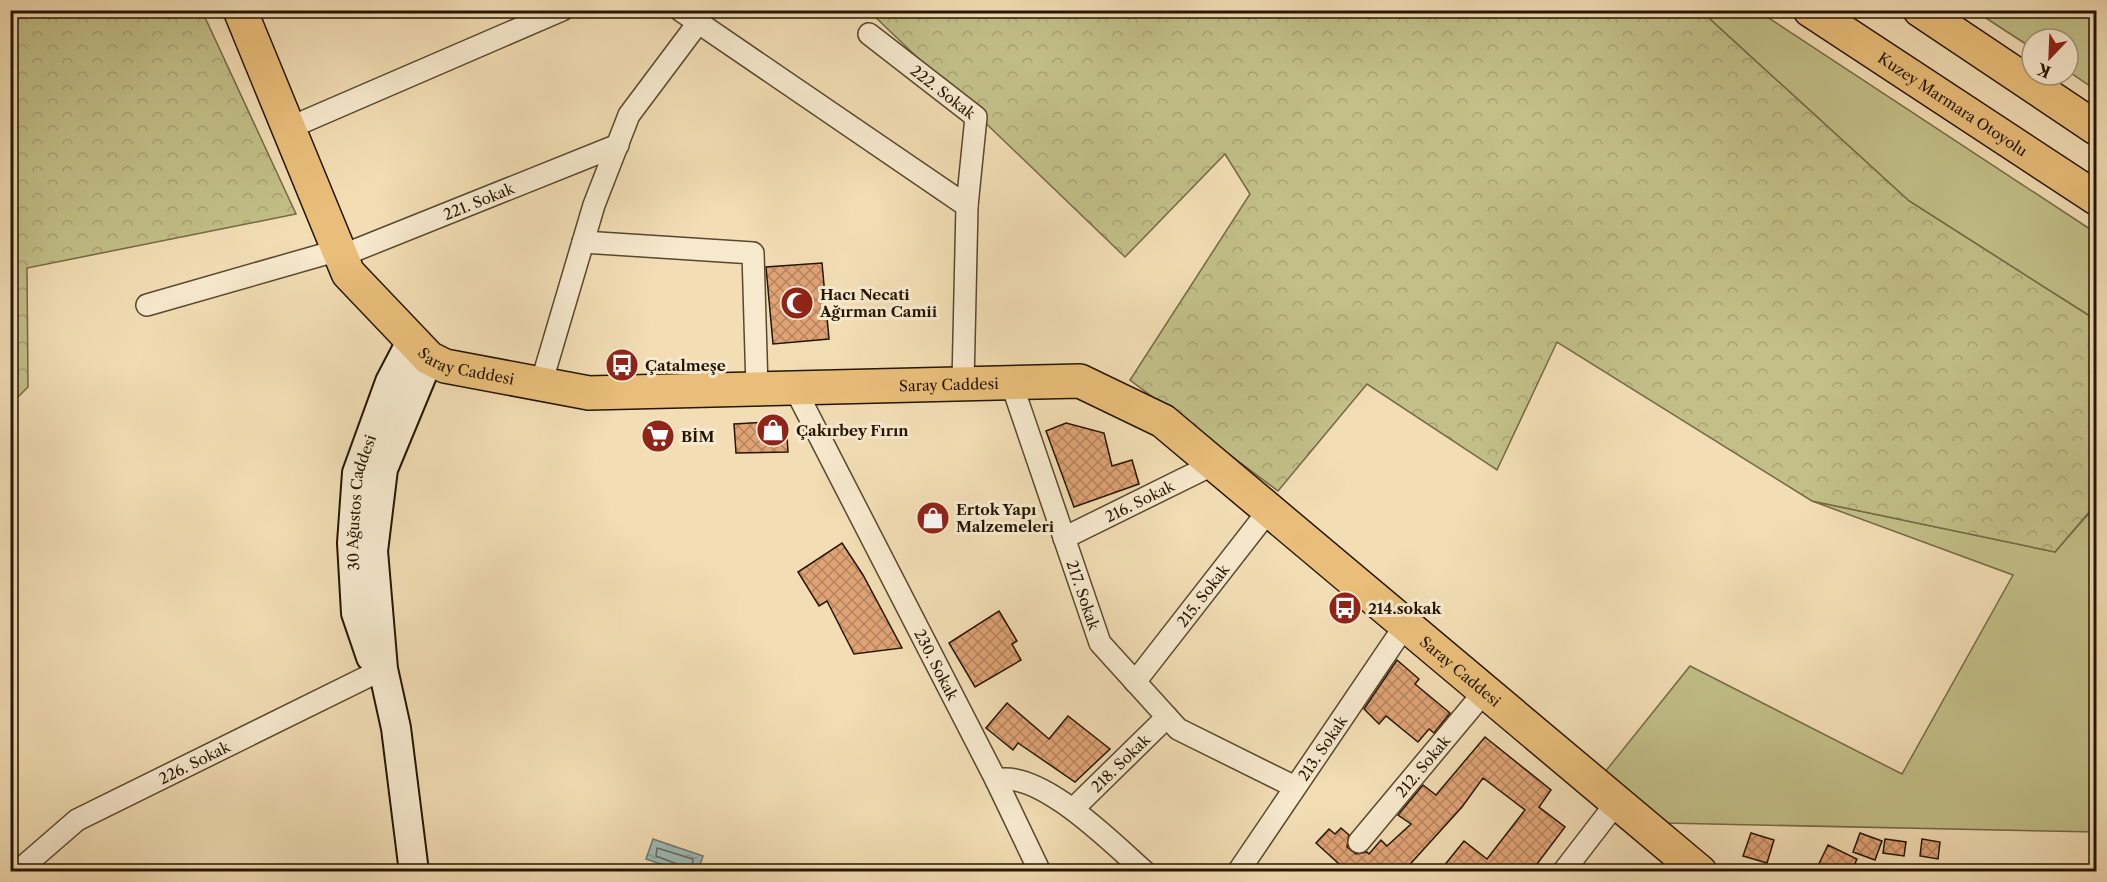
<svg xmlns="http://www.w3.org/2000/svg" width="2107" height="882" viewBox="0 0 2107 882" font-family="'Libre Caslon Text',serif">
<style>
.grass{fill:#c2bf88;stroke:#746a44;stroke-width:1.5}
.forest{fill:url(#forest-crowns);stroke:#746a44;stroke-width:1.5}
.water{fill:url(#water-ripples);stroke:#6e786d;stroke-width:1.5}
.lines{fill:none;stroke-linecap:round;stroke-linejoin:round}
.shore{stroke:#62685b;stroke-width:1.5}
.building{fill:url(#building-cross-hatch);stroke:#261600;stroke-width:1.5}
.street-casing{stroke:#59482d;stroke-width:24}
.secondary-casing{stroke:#261600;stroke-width:32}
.primary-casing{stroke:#261600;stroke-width:36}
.highway-casing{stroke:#261600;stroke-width:36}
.street{stroke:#f7e9ce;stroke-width:21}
.secondary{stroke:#f7e9ce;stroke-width:28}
.primary{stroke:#e9be7a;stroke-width:33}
.highway{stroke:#e9be7a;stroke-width:33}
.labels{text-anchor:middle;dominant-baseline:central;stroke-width:6;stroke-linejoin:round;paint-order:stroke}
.street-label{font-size:15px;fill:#261600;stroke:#f7e9ce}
.poi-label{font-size:15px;font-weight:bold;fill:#261600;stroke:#f7e9ce;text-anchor:start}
</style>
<defs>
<pattern id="forest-crowns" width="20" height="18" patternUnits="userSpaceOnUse" patternTransform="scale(1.5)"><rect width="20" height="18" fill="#c2bf88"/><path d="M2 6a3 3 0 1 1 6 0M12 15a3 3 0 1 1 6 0" fill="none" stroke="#a7a374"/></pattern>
<pattern id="water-ripples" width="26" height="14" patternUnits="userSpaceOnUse" patternTransform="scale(1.5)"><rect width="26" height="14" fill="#9ebab6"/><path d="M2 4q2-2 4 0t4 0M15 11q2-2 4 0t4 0" fill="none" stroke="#889f9b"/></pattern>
<pattern id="building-cross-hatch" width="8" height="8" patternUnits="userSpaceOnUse" patternTransform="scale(1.5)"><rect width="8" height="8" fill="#dfa376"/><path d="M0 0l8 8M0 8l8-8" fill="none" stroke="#b5845e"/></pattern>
</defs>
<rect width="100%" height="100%" fill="#f2ddb4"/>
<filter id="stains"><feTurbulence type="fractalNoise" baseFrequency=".00333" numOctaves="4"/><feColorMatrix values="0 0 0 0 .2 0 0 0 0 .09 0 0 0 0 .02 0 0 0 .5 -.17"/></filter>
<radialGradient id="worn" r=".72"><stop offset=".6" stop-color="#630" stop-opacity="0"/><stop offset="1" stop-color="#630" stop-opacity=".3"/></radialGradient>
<!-- grass -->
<path class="grass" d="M1701,11H1758L2096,233V320L1909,201Z
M1975,11H2096V90L2068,71V39H2032V48Z
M1812,501L2055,552L2091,511L2096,515V832L1664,823L1605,772L1690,666L1902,774L2013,575Z"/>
<!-- forest -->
<path class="forest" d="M11,10L202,11L296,214L27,268L28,387L11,404Z
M869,11H1701L1909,201L2096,320V515L2090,511L2055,552L1812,501L1557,342L1497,470L1367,384L1278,491L1130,380L1250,194L1225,154L1125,257Z"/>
<!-- water -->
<path class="water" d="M653,839L703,856L698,871H681L646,859Z"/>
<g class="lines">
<!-- shore -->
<path class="shore" d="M680,872L677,864L656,856L657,848L693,859L692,872"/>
</g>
<!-- building -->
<path class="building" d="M822,263L829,339L773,344L766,267Z
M786,421L788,452L736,453L734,424Z
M1066,423L1104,433L1112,466L1132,460L1139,484L1074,507L1046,431Z
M842,543L863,575L902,648L854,654L827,601L819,606L798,572Z
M999,611L1017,641L1012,644L1021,660L975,687L949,643Z
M1397,660L1419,679L1415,684L1450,713L1434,733L1429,729L1418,742L1386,716L1379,724L1364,709Z
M1007,703L1049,739L1068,716L1110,749L1075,782L1018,743L1013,750L986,728Z
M1485,737L1551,790L1539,807L1565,827L1531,872H1439L1464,841L1487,859L1525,810L1483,778L1462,807L1403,872H1348L1316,843L1329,829L1335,834L1341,828L1349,835L1347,847L1356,854L1367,852L1369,854L1381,840L1387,846L1411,824L1398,815L1423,785L1436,795Z
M1751,833L1774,840L1767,863L1743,856Z
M1860,833L1882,841L1875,860L1853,852Z
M1885,839L1906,842L1904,856L1883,853Z
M1922,839L1940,842L1938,859L1920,856Z
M1828,845L1857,859L1851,872H1815Z"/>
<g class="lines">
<!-- street casing -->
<g class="street-casing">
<g id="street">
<path d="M680,10L967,206L963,383"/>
<path id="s1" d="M869,34L976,117L967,206"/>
<path d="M289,128L562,10"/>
<path d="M583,242L753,253L757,388"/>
<path id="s2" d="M341,256L618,145"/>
<path d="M147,305L339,250"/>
<path id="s3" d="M1011,382L1100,643L1178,729L1295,787"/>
<path d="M541,384L594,205L629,115L698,23"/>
<path id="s4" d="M794,387L996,780C1040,769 1112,843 1145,872"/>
<path id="s5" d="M1064,538L1214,464"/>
<path id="s6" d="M1135,682L1269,510"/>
<path d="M996,780L1040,872"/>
<path id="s7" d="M1073,809L1167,717"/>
<path id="s8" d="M1359,842L1485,691"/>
<path id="s9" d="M17,872L77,820L383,669"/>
<path id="s10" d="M1238,872L1406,624"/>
<path d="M1563,872L1617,802"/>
</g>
</g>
<!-- secondary casing -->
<g class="secondary-casing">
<g id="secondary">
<path id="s11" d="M371,657L356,613L352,543L357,473L390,382L412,340"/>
<path d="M414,872L396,728L383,669L373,551L383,469L429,358"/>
</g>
</g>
<!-- primary casing -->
<g class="primary-casing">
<g id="primary">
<path id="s12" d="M240,10L348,273L429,358L445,366L589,393L1080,381L1163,421L1700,872"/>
</g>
</g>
<!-- highway casing -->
<g class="highway-casing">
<g id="highway">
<path id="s13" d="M1810,10L2096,198"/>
<path d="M1920,10L2096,128"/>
</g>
</g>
<!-- street -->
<use href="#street" class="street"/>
<!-- secondary -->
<use href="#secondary" class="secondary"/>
<!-- primary -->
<use href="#primary" class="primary"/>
<!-- highway -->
<use href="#highway" class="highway"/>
</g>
<!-- icons -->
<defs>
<g id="mosque-disc" transform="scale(1.725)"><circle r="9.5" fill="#8f2418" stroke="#f7e9ce"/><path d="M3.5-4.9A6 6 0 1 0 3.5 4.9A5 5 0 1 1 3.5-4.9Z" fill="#fff"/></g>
<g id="bus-disc" transform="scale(1.725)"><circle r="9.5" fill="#8f2418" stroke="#f7e9ce"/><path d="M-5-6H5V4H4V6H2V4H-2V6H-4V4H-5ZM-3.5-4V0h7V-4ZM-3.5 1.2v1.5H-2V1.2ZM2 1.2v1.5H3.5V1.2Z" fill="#fff"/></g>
<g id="shop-disc" transform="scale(1.725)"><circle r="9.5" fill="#8f2418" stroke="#f7e9ce"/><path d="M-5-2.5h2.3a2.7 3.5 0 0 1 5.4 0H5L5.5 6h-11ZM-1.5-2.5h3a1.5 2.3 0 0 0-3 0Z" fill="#fff"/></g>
<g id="supermarket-disc" transform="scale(1.725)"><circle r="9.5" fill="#8f2418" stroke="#f7e9ce"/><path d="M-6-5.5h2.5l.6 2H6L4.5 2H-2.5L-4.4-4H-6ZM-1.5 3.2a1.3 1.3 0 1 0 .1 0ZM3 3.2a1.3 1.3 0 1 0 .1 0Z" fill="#fff"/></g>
</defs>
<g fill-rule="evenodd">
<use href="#mosque-disc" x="797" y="303"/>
<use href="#bus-disc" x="622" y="365"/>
<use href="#shop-disc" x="773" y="430"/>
<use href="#supermarket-disc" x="658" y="436"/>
<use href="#shop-disc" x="933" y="518"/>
<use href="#bus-disc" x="1345" y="608"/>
</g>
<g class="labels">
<!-- street labels -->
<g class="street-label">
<text stroke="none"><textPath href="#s1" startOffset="94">222. Sokak</textPath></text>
<text stroke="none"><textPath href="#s13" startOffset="171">Kuzey Marmara Otoyolu</textPath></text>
<text stroke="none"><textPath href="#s2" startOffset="148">221. Sokak</textPath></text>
<text stroke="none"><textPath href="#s12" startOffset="440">Saray Caddesi</textPath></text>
<text stroke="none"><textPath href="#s12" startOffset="926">Saray Caddesi</textPath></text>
<text stroke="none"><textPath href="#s5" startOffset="84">216. Sokak</textPath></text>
<text stroke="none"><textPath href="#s11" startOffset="158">30 Ağustos Caddesi</textPath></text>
<text stroke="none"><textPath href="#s3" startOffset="225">217. Sokak</textPath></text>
<text stroke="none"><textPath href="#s6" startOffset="110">215. Sokak</textPath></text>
<text stroke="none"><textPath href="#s4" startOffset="312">230. Sokak</textPath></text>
<text stroke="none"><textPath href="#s12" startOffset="1538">Saray Caddesi</textPath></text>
<text stroke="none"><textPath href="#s10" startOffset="150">213. Sokak</textPath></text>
<text stroke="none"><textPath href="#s9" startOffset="210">226. Sokak</textPath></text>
<text stroke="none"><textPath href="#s7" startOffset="66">218. Sokak</textPath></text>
<text stroke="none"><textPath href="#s8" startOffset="99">212. Sokak</textPath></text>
</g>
<!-- poi labels -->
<g class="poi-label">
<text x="820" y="294">Hacı Necati<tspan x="820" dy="17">Ağırman Camii</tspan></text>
<text x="645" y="365">Çatalmeşe</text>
<text x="796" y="430">Çakırbey Fırın</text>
<text x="681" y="436">BİM</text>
<text x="956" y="509">Ertok Yapı<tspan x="956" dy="17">Malzemeleri</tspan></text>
<text x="1368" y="608">214.sokak</text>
</g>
</g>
<!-- margin -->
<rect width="2107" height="882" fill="none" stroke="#f2ddb4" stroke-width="36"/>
<rect x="12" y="12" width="2083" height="858" fill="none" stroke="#261600" stroke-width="3"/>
<rect x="18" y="18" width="2071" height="846" fill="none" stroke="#261600" stroke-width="1.5"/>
<!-- north arrow -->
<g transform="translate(2050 57) rotate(203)"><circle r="28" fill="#f7e9ce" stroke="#a3957c" stroke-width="1.5"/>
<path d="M0-4.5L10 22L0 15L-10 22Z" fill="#8f2418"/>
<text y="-9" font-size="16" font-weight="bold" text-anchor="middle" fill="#261600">K</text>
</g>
<rect width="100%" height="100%" filter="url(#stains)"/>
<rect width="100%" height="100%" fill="url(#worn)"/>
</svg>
